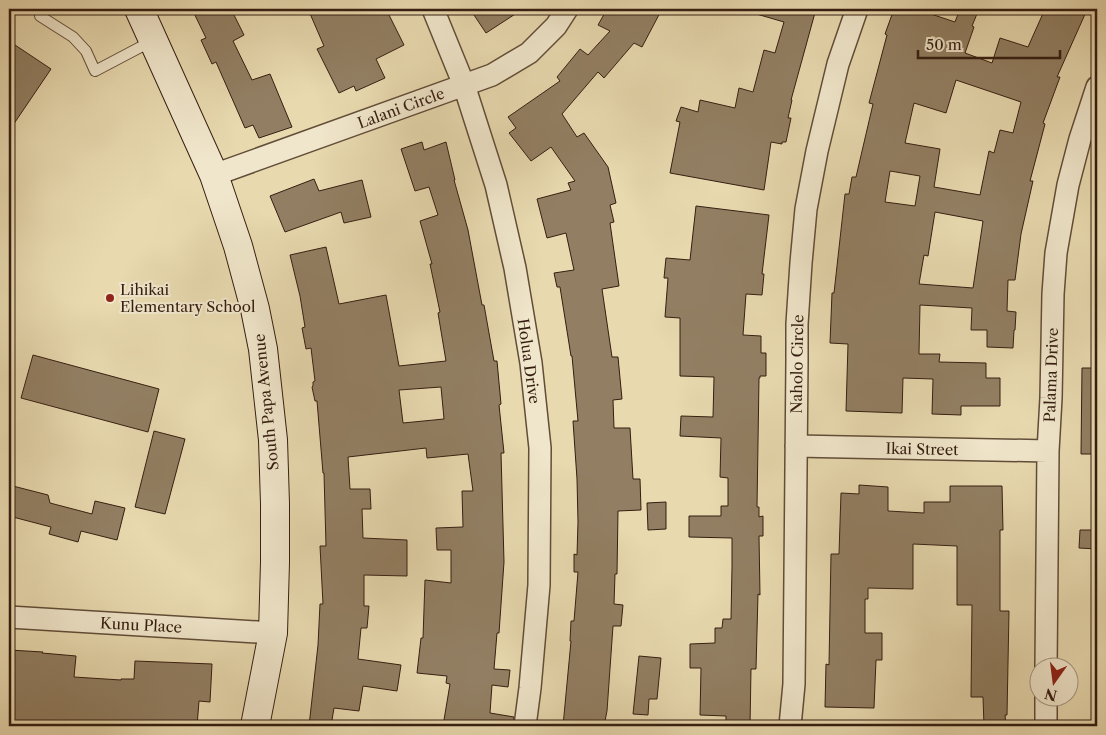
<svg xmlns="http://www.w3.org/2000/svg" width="1106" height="735" viewBox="0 0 1106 735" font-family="'Libre Caslon Text',serif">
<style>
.building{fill:#927f63;stroke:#351e11;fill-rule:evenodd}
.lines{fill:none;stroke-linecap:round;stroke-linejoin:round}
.lane-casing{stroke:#624d38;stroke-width:12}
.street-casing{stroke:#624d38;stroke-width:24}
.secondary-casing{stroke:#351e11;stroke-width:30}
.lane{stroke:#f0e6cb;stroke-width:10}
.street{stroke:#f0e6cb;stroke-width:21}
.secondary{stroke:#f0e6cb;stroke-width:28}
.poi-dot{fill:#8f2418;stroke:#f0e6cb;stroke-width:2}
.labels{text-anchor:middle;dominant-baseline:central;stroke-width:4;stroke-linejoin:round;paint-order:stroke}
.street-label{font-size:15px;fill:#351e11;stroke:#f0e6cb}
.poi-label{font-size:15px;fill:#351e11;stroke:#f0e6cb;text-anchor:start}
</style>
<rect width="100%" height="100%" fill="#e8d9af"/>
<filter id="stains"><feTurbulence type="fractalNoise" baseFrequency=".004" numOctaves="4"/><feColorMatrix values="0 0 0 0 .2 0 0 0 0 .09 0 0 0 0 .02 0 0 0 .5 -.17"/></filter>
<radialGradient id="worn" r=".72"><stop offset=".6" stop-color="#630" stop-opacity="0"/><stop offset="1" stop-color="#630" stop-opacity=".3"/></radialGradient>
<!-- building -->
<path class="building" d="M192,9H231L244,35L233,41L252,80L270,74L292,127L259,138L253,125L245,128L216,62L212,64L201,40L206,38Z
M308,9H386L404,45L376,59L385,78L356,91L354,86L339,93L317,49L324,46Z
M470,9H523L486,33Z
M607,9H662L642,47L634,43L604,78L598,72L562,114L577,137L584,133L608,167L616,203L610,205L614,222L610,223L619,286L602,289L612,357H618L622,399L613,400L614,428H630L633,479H640L641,510L618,511L617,574H615L614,604L623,605L621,626H613L607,711L604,726H563L571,641H570L571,621H574L578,572H574V554L577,555L578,522L577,479L573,421H578L572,356H571L560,287H557L554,273L574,270L566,233L547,238L537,199L571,190L568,183L575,181L551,147L531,161L509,133L516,128L508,117L560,81L557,77L580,49L588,55L610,31L598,25Z
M753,9H816L791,100H792L788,118H791L786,142H782V144L771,142L764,190L670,173L680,122L676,121L681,107L698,112L700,100L735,108L739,88L753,92L764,50L775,53L784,22L753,13Z
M894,9H916L955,22L960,9H979L972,26L974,27L965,53L992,63L1000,38L1028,47L1045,9H1078L1086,12L1057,77H1060L1043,123L1045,124L1030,181H1033L1021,234L1015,280H1008L1007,311L1016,312L1015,330H1014L1013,348L987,347V330H971L972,308L920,305L919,354H940L939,362L986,363V378H1000V406H961V415L932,414L933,379L903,378L902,413L846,411L848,344L830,343L832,293H834L845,194H849L852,177H856L873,104L869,103L887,35L885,34ZM956,80L1021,102L1013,133L1000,130L994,153L989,151L980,195L934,187L940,149L905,143L914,103L946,113ZM890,171L920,176L915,206L885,202ZM935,212L983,221L973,288L919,284L924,255L928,256Z
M9,41L51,69L9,131Z
M422,142L424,150L446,142L455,180H454L468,230L482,305H484L494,361H497L501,404L499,405L504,453H501L504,562L499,633H497L494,669L510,670L508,687L492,685L490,713L514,717L513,726H443L450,684L446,683L447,676L417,673L421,638H423L425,580L451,583V550H437L436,528L463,527L462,491H473L468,454L427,458L426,448L348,457L350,489H370L371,509H362L363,538L407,540V576L364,575V606H369L367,628H361L358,659L401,665L397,691L363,686L359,711L334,708L331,726H309L318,645L320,604H323L320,546H326L324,473H323L317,401H315L312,387L313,386V382L315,381L311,348L306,349L302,328L305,327L300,296L290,255L326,247L339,304L386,295L399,366L446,361L438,313L440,312L430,264H432L420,221L438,215L429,187L415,191L401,149ZM441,387L444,419L403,423L399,390Z
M314,179L319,191L362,180L371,217L344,223L341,212L285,232L270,196Z
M696,206L769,215L762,274H764L762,295L746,294L743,335L761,336V353H766V376H760V378H759L757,507H759V517L763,516V536H759L760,595L758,594L756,669H751L750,726H726V716L700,715L701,668H690V644L715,643V628H722L723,619H731L732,567V538L689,537V516H721V506H728V478L720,477L721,438L680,436L681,416L713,417L714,377L680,376V318L665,317L668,278H664L666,258L690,260Z
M33,355L159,389L148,432L21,398Z
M1082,368H1097V454H1081Z
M154,431L185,439L165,514L135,507Z
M9,485L48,495L50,503L92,514L95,501L125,508L117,540L81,531L78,542L49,534L51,527L9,516Z
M859,485L888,487V511L924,513V502H950V486H1002L1003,530H1000V611H1009L1007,715H1005L1006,726H984L983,697H971L972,605H957V546L913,544V589L868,588V599H865V633H882V660H876L874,708L825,707L826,664L829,665L831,554H839L841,493L859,494Z
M666,502V529L648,530L647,503Z
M1080,530H1097V549L1079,548Z
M9,650L43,652L42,653L76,656L74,677L121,680V679H134L135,661L212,664L210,702L199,701L197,726H59L9,722Z
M639,656L661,658L657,699H649L648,715L633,714Z"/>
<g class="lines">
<!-- lane casing -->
<g class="lane-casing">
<path id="lane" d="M40,16L73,37L86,51L95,71L152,41"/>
</g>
<!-- street casing -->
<g class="street-casing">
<path id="street" d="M433,9L464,85L496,185L515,268L531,363L540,448L539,585L530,688L525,726
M214,175L492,75L529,53L556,26L567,9
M796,446L1048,451
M9,617L273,633
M1046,668L1048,451L1051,398L1053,294L1056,253L1068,185L1080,139L1097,87
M790,726L794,684L797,360V324L801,263L806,209L817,151L838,64L857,9
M1046,726V698"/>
</g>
<!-- secondary casing -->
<g class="secondary-casing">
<path id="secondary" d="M139,9L214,175L238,246L255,309L263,349L273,440L275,504V562L273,633L255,726"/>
</g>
<!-- lane -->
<use href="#lane" class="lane"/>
<!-- street -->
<use href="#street" class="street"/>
<!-- secondary -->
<use href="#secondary" class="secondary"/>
</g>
<!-- markers -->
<circle class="poi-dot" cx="110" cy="298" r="5"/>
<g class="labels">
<!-- street labels -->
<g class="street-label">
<text transform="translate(401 108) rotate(-20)">Lalani Circle</text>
<text transform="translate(529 361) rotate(82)">Holua Drive</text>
<text transform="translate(797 364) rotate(-89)">Naholo Circle</text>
<text transform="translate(1051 375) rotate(-88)">Palama Drive</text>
<text transform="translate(266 402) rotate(-96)">South Papa Avenue</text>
<text transform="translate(922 449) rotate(1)">Ikai Street</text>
<text transform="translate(141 625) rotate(3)">Kunu Place</text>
</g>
<!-- poi labels -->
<g class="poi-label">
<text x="120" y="289">Lihikai<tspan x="120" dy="17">Elementary School</tspan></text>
</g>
</g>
<!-- margin -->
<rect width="1106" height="735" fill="none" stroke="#e8d9af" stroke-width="30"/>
<rect x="10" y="10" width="1086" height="715" fill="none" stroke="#351e11" stroke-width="2.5"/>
<rect x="15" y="15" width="1076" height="705" fill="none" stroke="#351e11"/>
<!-- north arrow -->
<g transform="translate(1054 682) rotate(194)"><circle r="24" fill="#f0e6cb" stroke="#a59681"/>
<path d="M0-4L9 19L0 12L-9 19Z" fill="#8f2418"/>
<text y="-8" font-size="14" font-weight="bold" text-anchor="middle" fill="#351e11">N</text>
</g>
<!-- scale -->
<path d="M918 50v8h142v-8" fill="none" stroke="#351e11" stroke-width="2.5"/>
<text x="926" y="50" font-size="15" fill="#351e11" stroke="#f0e6cb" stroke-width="4" paint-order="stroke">50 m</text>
<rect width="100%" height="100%" filter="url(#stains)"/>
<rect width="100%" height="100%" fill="url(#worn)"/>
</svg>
